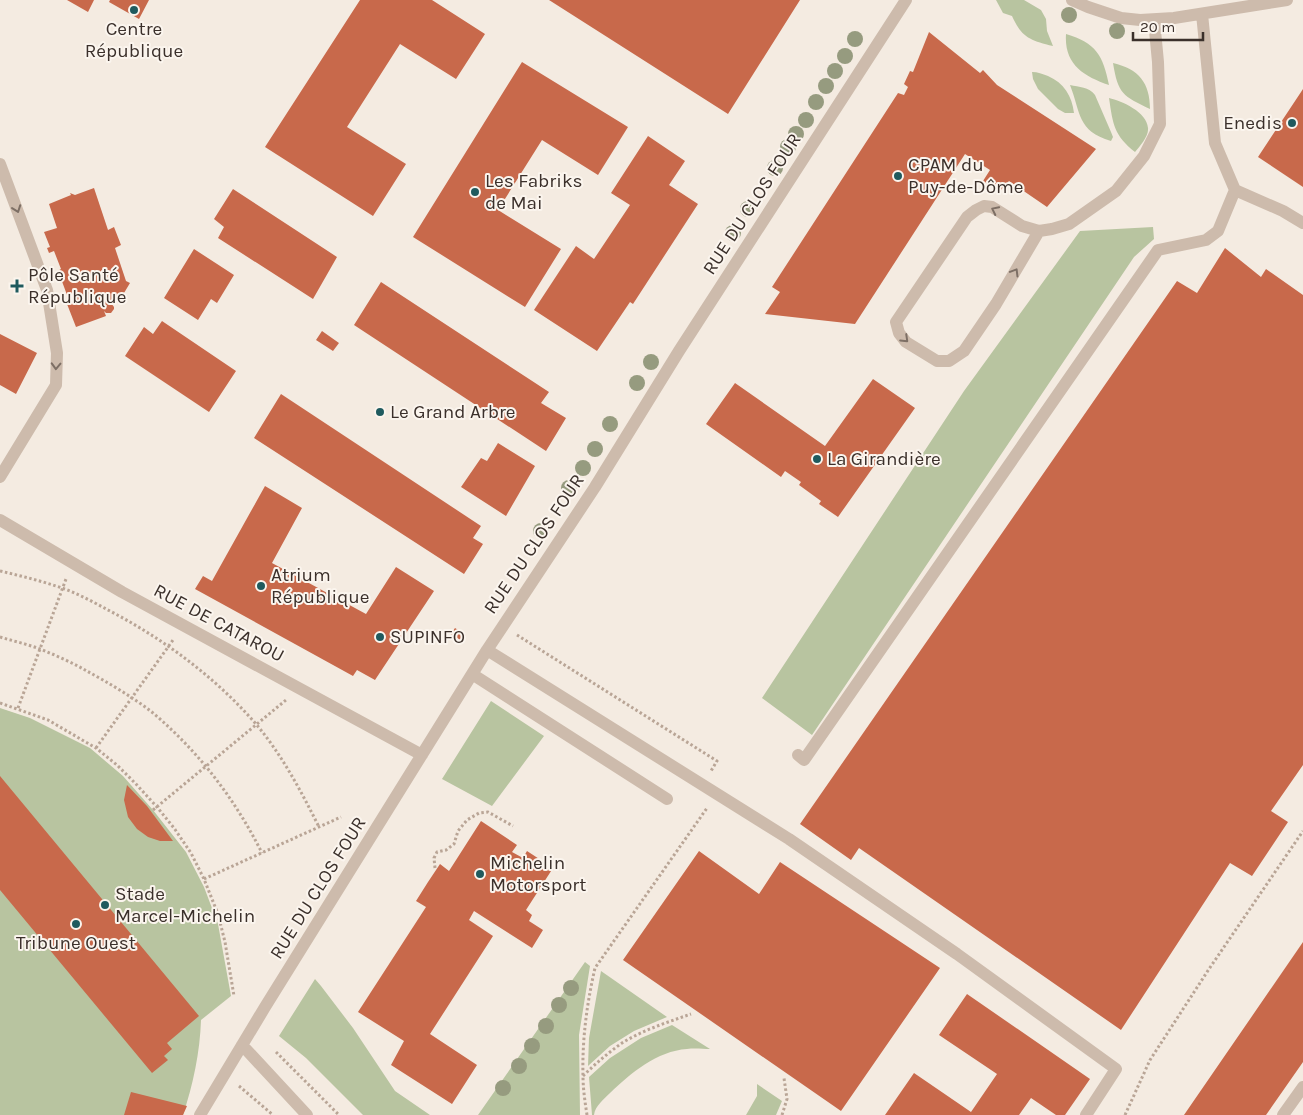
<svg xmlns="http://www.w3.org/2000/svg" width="1303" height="1115" viewBox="0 0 1303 1115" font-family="Karla,sans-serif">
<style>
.green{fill:#b8c4a0}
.building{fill:#c8694b}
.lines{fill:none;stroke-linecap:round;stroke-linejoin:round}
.path{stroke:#b9a596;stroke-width:3;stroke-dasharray:2.5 2.5;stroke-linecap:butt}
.minor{stroke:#cdbbac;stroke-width:12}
.tree{fill:#969b7f}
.oneway{stroke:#7d6f65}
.poi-dot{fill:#1f5a5e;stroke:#fbf5ee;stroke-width:2}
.labels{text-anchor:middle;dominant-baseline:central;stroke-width:4;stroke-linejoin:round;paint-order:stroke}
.poi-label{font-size:19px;fill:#3b302b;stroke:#fbf5ee;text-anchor:start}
.street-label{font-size:19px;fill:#3b302b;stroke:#fbf5ee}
</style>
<rect width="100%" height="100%" fill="#f4ebe1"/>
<!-- green -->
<path class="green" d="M996,0H1024L1041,10L1046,19L1047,31L1053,46C1030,40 1022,38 1012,16L1003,13Z
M1066,34C1096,43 1103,55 1109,85C1083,76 1064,64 1066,34Z
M1113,63C1139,69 1150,83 1150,109C1123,96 1118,94 1113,63Z
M1032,72C1038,72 1042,74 1048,76C1064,83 1072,96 1074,113H1065L1058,109L1038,89L1033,79Z
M1070,85C1079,87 1089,87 1095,95L1111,132L1113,137L1111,141C1077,131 1081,113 1070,85Z
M1109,98C1122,101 1147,112 1148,128C1149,136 1140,146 1135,152C1114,135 1113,125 1109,98Z
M1153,227L1154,239L1134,257L812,735L762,698L964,391L1080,231Z
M491,701L544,736L492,806L442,779Z
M0,708L30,718L90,748L123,776L153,810L186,852L204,887L218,924L231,996L201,1020C200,1052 193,1085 183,1115H0Z
M585,962L590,966L579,1035L580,1115H478Z
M601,971L667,1017L634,1031L610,1046L588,1066L589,1038Z
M315,979L321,986L353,1028L395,1091L430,1115H363L306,1058L279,1036Z
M672,1025L710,1049C703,1049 695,1048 687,1049C657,1051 631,1073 610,1093C604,1099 595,1106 594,1115H592L589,1077L610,1058L641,1038Z
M757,1084L782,1101L776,1115H746L757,1096Z"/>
<!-- building -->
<path class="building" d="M67,0H94L88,12Z
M110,0H149L139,19L109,2Z
M360,0H432L485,34L456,79L400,44L347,127L406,164L373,216L265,147Z
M549,0H800L728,114Z
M929,32L980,73L983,70L997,85L1096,149L1047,207L1009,181L1000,191L983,181L990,170L965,154L855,324L765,314L780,292L772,287L898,93L904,95L908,87L904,84L910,71L913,72Z
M522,62L628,127L598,175L542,140L498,210L561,249L525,307L413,237Z
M1303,89V187L1258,157Z
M648,136L685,161L669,185L698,204L633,304L630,302L597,351L534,310L576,246L594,259L630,205L611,193Z
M94,188L108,230L114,227L121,245L115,248L126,281L130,283L118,303L114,300L108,302L111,303L114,307V309L111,313H106L104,311L106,316L76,327L67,304L70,303L60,276L57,277L56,272L61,269L54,251L49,253L47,248L50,247L44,232L57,228L49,204L71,195L70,193L75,195Z
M233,189L337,257L313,299L218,238L224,227L214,219Z
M1225,248L1261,277L1266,269L1303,295V765L1271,811L1288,822L1252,876L1230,863L1121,1030L859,848L851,860L800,824L1177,281L1197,293Z
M194,249L234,275L217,303L211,299L198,320L164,298Z
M381,282L549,392L541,403L566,418L546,451L354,325Z
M162,321L236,371L209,412L125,356L144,327L153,334Z
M322,331L339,343L333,351L316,340Z
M0,334L37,353L16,394L0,385Z
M873,379L915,408L838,517L819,504L821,501L799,485L801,482L785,471L781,477L706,424L735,383L825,446Z
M281,394L481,526L473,538L483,544L464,574L254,438Z
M498,443L535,466L506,516L461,487L481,458L487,461Z
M265,486L302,508L272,563L366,614L396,567L434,591L375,680L357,670L353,676L195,589L203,576L212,581Z
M455,628L466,635L462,641L451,634Z
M0,776L199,1016L167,1043L172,1049L164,1056L168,1060L152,1073L0,890Z
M127,785L147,806L173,841H160L148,837L137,829L128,817L124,800Z
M481,821L517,845L512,852L523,858L527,851L553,868L526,910L532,915L529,921L543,930L532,948L474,911L469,920L493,936L430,1034L477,1065L452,1104L391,1065L404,1041L358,1012L426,907L416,901L428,882L440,864L449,871Z
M699,851L759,894L780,862L940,968L841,1111L623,960Z
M1303,942V1062L1266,1115H1184Z
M967,994L1090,1079L1065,1115H1056L1031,1098L1019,1115H885L914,1073L971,1112L997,1074L939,1035Z
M131,1092L187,1106L183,1115H124Z"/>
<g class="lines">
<!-- path -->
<path class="path" d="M0,571C21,576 42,581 62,588C79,594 95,603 110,611C165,640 215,677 256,724C282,755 301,791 319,827
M517,635L717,761L711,771
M0,637C13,641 27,644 40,649C55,655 71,662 85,670C107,682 133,697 153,713C199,752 235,799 262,853
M0,703L48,720L96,748L117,765L136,784L157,807L174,828L191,853L204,879L218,914L225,942L234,996
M18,708L66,579
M96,748L173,640
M153,810L286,700
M435,868L434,858L437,852L446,850L454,844L458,831L467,820L479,813L488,812L513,826
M204,879L341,817
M276,1052L339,1115
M583,1076C595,1064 608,1053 622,1043C643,1030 668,1022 691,1014
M239,1086L273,1115
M587,1115C585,1102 583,1089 583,1076C582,1039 587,1003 595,968L707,808
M782,1115L787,1099L784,1078
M1125,1115L1150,1060L1209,969L1303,831"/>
<!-- minor -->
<path class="minor" d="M1072,0L1088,7L1121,18L1140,20L1174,18L1287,0
M1202,14L1215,143L1235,190L1283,211L1303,223
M0,164L47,290L57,353L56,385L0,477
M1039,231L996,304L964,351L949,361H937L906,342L899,333L896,322L967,217L976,210L984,206L992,207L1022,226L1039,231L1052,229L1069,224L1116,191L1144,156L1160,124L1158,62L1154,20
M0,520L122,592L422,755
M487,650L789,839L957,954L1116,1069L1086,1115
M472,674L667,799
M798,755L804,760L1158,250L1206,240L1218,231L1235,190
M242,1045L307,1115
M200,1115L265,1007L487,650L595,487L679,351L906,0
M1283,1115L1303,1087"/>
</g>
<!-- trees -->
<g class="tree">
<circle cx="1069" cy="15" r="8"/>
<circle cx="1117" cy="31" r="8"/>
<circle cx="855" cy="39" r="8"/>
<circle cx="845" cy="56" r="8"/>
<circle cx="835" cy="71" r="8"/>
<circle cx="826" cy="86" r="8"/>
<circle cx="816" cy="102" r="8"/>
<circle cx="806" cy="120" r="8"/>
<circle cx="796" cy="134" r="8"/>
<circle cx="788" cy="147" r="8"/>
<circle cx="775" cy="168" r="8"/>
<circle cx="748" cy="209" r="8"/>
<circle cx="733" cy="233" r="8"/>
<circle cx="651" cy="362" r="8"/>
<circle cx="637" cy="383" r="8"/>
<circle cx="610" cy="424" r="8"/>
<circle cx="595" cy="449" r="8"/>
<circle cx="583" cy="468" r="8"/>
<circle cx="569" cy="488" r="8"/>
<circle cx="541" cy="531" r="8"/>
<circle cx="571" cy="988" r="8"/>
<circle cx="559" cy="1005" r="8"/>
<circle cx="546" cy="1026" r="8"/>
<circle cx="532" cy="1046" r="8"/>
<circle cx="519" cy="1066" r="8"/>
<circle cx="503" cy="1088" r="8"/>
</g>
<!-- one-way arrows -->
<defs><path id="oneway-chevron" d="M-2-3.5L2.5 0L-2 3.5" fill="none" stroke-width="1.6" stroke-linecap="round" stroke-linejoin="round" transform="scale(1.25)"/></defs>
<g class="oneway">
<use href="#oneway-chevron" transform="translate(17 209) rotate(70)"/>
<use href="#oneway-chevron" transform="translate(995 210) rotate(-154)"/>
<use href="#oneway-chevron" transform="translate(1015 272) rotate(-59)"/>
<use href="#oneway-chevron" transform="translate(905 339) rotate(44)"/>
<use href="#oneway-chevron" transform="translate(56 366) rotate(92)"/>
</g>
<!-- markers -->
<g class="poi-dot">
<circle cx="134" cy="10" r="5"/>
<circle cx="1292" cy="123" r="5"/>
<circle cx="898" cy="176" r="5"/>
<circle cx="475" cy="192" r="5"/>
<path d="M14.5 278.5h5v5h5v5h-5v5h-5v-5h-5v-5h5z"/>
<circle cx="380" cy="412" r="5"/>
<circle cx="817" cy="459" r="5"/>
<circle cx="261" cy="586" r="5"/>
<circle cx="380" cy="637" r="5"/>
<circle cx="480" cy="874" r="5"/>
<circle cx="105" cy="905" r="5"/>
<circle cx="76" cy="924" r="5"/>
</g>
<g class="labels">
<!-- poi labels -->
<g class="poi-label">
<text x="134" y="29" text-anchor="middle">Centre<tspan x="134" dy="22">République</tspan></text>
<text x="1282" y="123" text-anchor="end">Enedis</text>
<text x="908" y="165">CPAM du<tspan x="908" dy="22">Puy-de-Dôme</tspan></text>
<text x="485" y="181">Les Fabriks<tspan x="485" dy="22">de Mai</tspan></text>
<text x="28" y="275">Pôle Santé<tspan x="28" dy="22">République</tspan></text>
<text x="390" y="412">Le Grand Arbre</text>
<text x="827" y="459">La Girandière</text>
<text x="271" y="575">Atrium<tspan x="271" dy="22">République</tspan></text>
<text x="390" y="637">SUPINFO</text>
<text x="490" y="863">Michelin<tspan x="490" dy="22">Motorsport</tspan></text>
<text x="115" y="894">Stade<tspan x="115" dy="22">Marcel-Michelin</tspan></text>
<text x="76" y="943" text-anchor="middle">Tribune Ouest</text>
</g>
<!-- street labels -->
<g class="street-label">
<text transform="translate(752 204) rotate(-57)">RUE DU CLOS FOUR</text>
<text transform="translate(534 544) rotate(-56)">RUE DU CLOS FOUR</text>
<text transform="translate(219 623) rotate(28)">RUE DE CATAROU</text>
<text transform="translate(318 888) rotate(-58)">RUE DU CLOS FOUR</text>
</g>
</g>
<!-- scale -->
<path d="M1133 32v8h70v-8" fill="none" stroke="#3b302b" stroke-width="2.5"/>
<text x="1140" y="32" font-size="15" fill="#3b302b" stroke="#fbf5ee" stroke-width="4" paint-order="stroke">20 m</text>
</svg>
